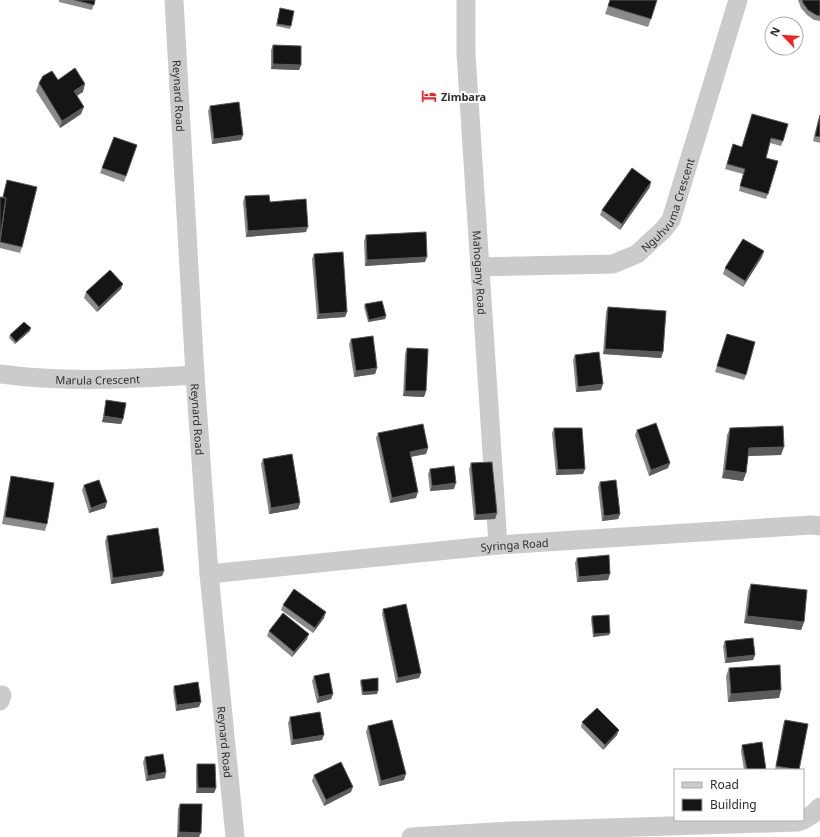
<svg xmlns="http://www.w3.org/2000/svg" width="820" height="837" viewBox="0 0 820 837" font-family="'Noto Sans',sans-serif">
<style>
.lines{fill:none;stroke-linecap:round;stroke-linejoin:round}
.street{stroke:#cbcbcb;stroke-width:19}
.wall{fill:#8a8a8a}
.shaded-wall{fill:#5b5b5b}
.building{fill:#151515;stroke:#5b5b5b}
.labels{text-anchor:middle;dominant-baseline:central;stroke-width:4;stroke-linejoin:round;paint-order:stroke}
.street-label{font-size:11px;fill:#2e2e2e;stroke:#fff}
.poi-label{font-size:11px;font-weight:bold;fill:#2e2e2e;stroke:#fff;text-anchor:start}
</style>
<rect width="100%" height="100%" fill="#fff"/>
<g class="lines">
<!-- street -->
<g class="street">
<path id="s1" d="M174,0L195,375L209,574L235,837"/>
<path id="s2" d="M466,0V54L498,545"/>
<path id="s3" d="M480,267L613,264L637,254L663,230L671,220L738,0"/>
<path id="s4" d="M0,374C65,383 130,379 195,375"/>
<path id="s5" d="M209,574L498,545L811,525L820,526"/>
<path d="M0,701L2,695"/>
<path d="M803,820L813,814L820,807"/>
<path d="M411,837L511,831L798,822L803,820"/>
</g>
</g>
<!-- wall -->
<path class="wall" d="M59,0H95L92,10L59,2Z
M610,0L651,19L648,27L605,14Z
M798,0H820V21L814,20L807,15L801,8Z
M280,8L291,26L290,29L276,26Z
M273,45L301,65L299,70L271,69V50Z
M58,80L83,92L77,95L81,114L60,128L36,91L39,83Z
M210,106L243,135L241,140L212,144L208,111Z
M752,114L783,141L781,146L770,143L766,158L768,194L766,199L739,191L743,174L725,169L733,144L742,147Z
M820,115V143L813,141L818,120Z
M114,137L137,145L124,182L100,173Z
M7,180L22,247L20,253L0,248V197H3Z
M650,187L620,230L600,215L602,210Z
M245,196L270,202L306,232L246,237L243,202Z
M366,235L425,262L365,266L364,241Z
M314,254L347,312L345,317L317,319L312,259Z
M762,257L743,287L723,274L725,268Z
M121,289L97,312L84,298L86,292Z
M365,304L386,316L385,319L368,322L364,307Z
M608,307L663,352L661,358L603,354L606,312Z
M30,331L15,344L9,338L10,335Z
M727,334L746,375L744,380L715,372Z
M351,339L377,368L375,374L354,377L349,344Z
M407,348L426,391L424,397L403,396L405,354Z
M575,355L601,390L576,392L573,360Z
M106,400L123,419L121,424L102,422L105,405Z
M554,428L585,469L583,474L556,475L552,433Z
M730,428L781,455L748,456L746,473L743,481L722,478L727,435Z
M637,430L670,463L668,468L649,476L635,435Z
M378,433L428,448L426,454L411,457L416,498L390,503L376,438Z
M263,459L300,503L298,509L269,514L261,464Z
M471,463L497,513L495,519L474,520L469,469Z
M430,469L454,489L430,491L428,474Z
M11,476L47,524L45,531L2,524L9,484Z
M600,482L620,514L618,519L602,521L598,487Z
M84,485L107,502L105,508L89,513L82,490Z
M107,536L164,571L162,576L111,584L105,541Z
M577,558L608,580L577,582L575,563Z
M751,584L804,622L801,630L744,623L748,591Z
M283,605L324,618L313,633L281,610Z
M383,609L421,673L419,678L396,683L382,614Z
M592,616L609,635L593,637L591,619Z
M269,631L307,639L292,657L267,636Z
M725,641L755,655L753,660L725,663L723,646Z
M729,668L781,690L779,698L728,702L726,676Z
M314,676L333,694L331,699L317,703L312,681Z
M361,680L377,694L362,695L360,682Z
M174,686L199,707L176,711L173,691Z
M290,717L322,740L291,745L288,723Z
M785,720L799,770H775L783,725Z
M582,722L617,735L603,750L581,727Z
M368,726L404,780L379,786L366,732Z
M742,745L766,770H744L741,751Z
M145,757L165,778L146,781L143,762Z
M197,764L216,788L214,793H196V770Z
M314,775L351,792L324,806L312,781Z
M180,804L199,837H177L178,809Z"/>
<!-- shaded-wall -->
<path class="shaded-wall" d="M273,64L301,65L299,70L271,69Z
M85,84L83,92L72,99L74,91Z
M84,107L81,114L60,128L62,121Z
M243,135L241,140L212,144L214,139Z
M651,182L650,187L620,230L622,224Z
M308,227L306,232L246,237L248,231Z
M764,251L762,257L743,287L745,281Z
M427,257L425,262L365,266L367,260Z
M123,284L121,289L97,312L99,307Z
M347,312L345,317L317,319L319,314Z
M386,316L385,319L368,322L369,320Z
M31,328L30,331L15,344L16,342Z
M605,349L663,352L661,358L603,354Z
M377,368L375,374L354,377L356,371Z
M603,384L601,390L576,392L578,387Z
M405,391H426L424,397L403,396Z
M104,416L123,419L121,424L102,422Z
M784,447L781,455L746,456L749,448Z
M428,448L426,454L408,457L410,452Z
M670,463L668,468L649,476L651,470Z
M585,469L583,474L556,475L558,470Z
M725,470L746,473L743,481L722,478Z
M456,483L454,489L430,491L432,486Z
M418,492L416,498L390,503L392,498Z
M107,502L105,508L89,513L91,508Z
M300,503L298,509L269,514L271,508Z
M497,513L495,519L474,520L476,515Z
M620,514L618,519L602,521L604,516Z
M164,571L162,576L111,584L113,578Z
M610,574L608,580L577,582L579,577Z
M326,612L324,618L313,633L315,628Z
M747,616L804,622L801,630L744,623Z
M610,633L609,635L593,637L594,634Z
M309,634L307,639L292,657L294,652Z
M755,655L753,660L725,663L727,658Z
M421,673L419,678L396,683L398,678Z
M781,690L779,698L728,702L731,694Z
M378,691L377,694L362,695L363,692Z
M333,694L331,699L317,703L319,697Z
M201,702L199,707L176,711L177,705Z
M619,730L617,735L603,750L605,745Z
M324,735L322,740L291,745L293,740Z
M166,772L165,778L146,781L148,776Z
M406,774L404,780L379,786L381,781Z
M353,787L351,792L324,806L326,800Z
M198,788H216L214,793H196Z
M179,832L201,833L199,837H177Z"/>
<!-- building -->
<path class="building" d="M74,0H95L94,5Z
M610,0H657L651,19L608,6Z
M802,0H820V16L816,15L808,10L803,3Z
M280,8L294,11L291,26L277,24Z
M273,45L301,46V65L273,64Z
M75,68L85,84L74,91L84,107L62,121L39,83L43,76L52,71L58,80Z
M239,102L243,135L214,139L210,106Z
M752,114L788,124L783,141L771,138L766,158L778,161L768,194L740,186L745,169L727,164L733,144L742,147Z
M820,115V137L815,136Z
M114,137L137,145L126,176L102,168Z
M632,168L651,182L622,224L602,210Z
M7,180L37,187L22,247L0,242L6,198L3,197Z
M269,195L270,202L306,199L308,227L248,231L245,196Z
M0,197L6,198L0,239Z
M426,232L427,257L367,260L366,235Z
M743,239L764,251L745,281L725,268Z
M343,252L347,312L319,314L314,254Z
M110,270L123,284L99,307L86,292Z
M382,301L386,316L369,320L365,304Z
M608,307L666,311L663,352L605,349Z
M24,322L31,328L16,342L10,335Z
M727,334L755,342L746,375L717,366Z
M373,336L377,368L356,371L351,339Z
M407,348L428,349L426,391H405Z
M599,352L603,384L578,387L575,355Z
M106,400L126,403L123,419L104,416Z
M656,423L670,463L651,470L637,430Z
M423,424L428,448L410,452L418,492L392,498L378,433Z
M783,426L784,447L749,448L746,473L725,470L730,428Z
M554,428H582L585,469L558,470Z
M292,454L300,503L271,508L263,459Z
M492,462L497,513L476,515L471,463Z
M454,466L456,483L432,486L430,469Z
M11,476L54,483L47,524L5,517Z
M99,480L107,502L91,508L84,485Z
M616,480L620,514L604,516L600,482Z
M158,528L164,571L113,578L107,536Z
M609,555L610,574L579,577L577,558Z
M751,584L807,590L804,622L747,616Z
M294,589L326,612L315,628L283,605Z
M406,604L421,673L398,678L383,609Z
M283,613L309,634L294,652L269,631Z
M609,615L610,633L594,634L592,616Z
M753,638L755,655L727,658L725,641Z
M780,665L781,690L731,694L729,668Z
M329,673L333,694L319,697L314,676Z
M378,678V691L363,692L361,680Z
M198,682L201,702L177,705L174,686Z
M597,708L619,730L605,745L582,722Z
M320,712L324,735L293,740L290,717Z
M392,720L406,774L381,781L368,726Z
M785,720L808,724L799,770L776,766Z
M762,742L766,770H747L742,745Z
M163,754L166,772L148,776L145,757Z
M341,762L353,787L326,800L314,775Z
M197,764H215L216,788H198Z
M180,804H202L201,833L179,832Z"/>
<!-- icons -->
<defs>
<g id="hotel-bare" transform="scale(1.2)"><path d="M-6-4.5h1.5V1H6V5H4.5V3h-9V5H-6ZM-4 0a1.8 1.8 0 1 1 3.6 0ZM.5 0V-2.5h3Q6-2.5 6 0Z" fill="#f12425" stroke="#fff" stroke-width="2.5" paint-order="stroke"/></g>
</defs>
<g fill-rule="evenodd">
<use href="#hotel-bare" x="429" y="96"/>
</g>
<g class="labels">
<!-- street labels -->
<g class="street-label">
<text stroke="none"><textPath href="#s1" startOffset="96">Reynard Road</textPath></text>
<text stroke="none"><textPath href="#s3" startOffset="219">Nguhvuma Crescent</textPath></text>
<text stroke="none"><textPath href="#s2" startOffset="273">Mahogany Road</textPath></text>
<text stroke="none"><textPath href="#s4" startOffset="98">Marula Crescent</textPath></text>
<text stroke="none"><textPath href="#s1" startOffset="420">Reynard Road</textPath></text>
<text stroke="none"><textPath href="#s5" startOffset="307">Syringa Road</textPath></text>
<text stroke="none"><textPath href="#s1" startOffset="744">Reynard Road</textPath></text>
</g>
<!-- poi labels -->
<g class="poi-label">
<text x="441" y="96">Zimbara</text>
</g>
</g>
<!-- legend -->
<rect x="674" y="769" width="130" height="52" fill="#ffffff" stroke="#ababab"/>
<rect x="682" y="782" width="20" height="6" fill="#cbcbcb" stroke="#ababab"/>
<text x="710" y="789" font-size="12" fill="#2e2e2e">Road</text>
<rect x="682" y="799" width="20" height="12" fill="#151515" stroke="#ababab"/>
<text x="710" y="809" font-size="12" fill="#2e2e2e">Building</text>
<!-- north arrow -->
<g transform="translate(784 36) rotate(295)"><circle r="19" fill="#ffffff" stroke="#ababab"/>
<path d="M0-3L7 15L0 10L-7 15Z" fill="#f12425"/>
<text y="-6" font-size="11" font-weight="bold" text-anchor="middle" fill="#2e2e2e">N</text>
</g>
</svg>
